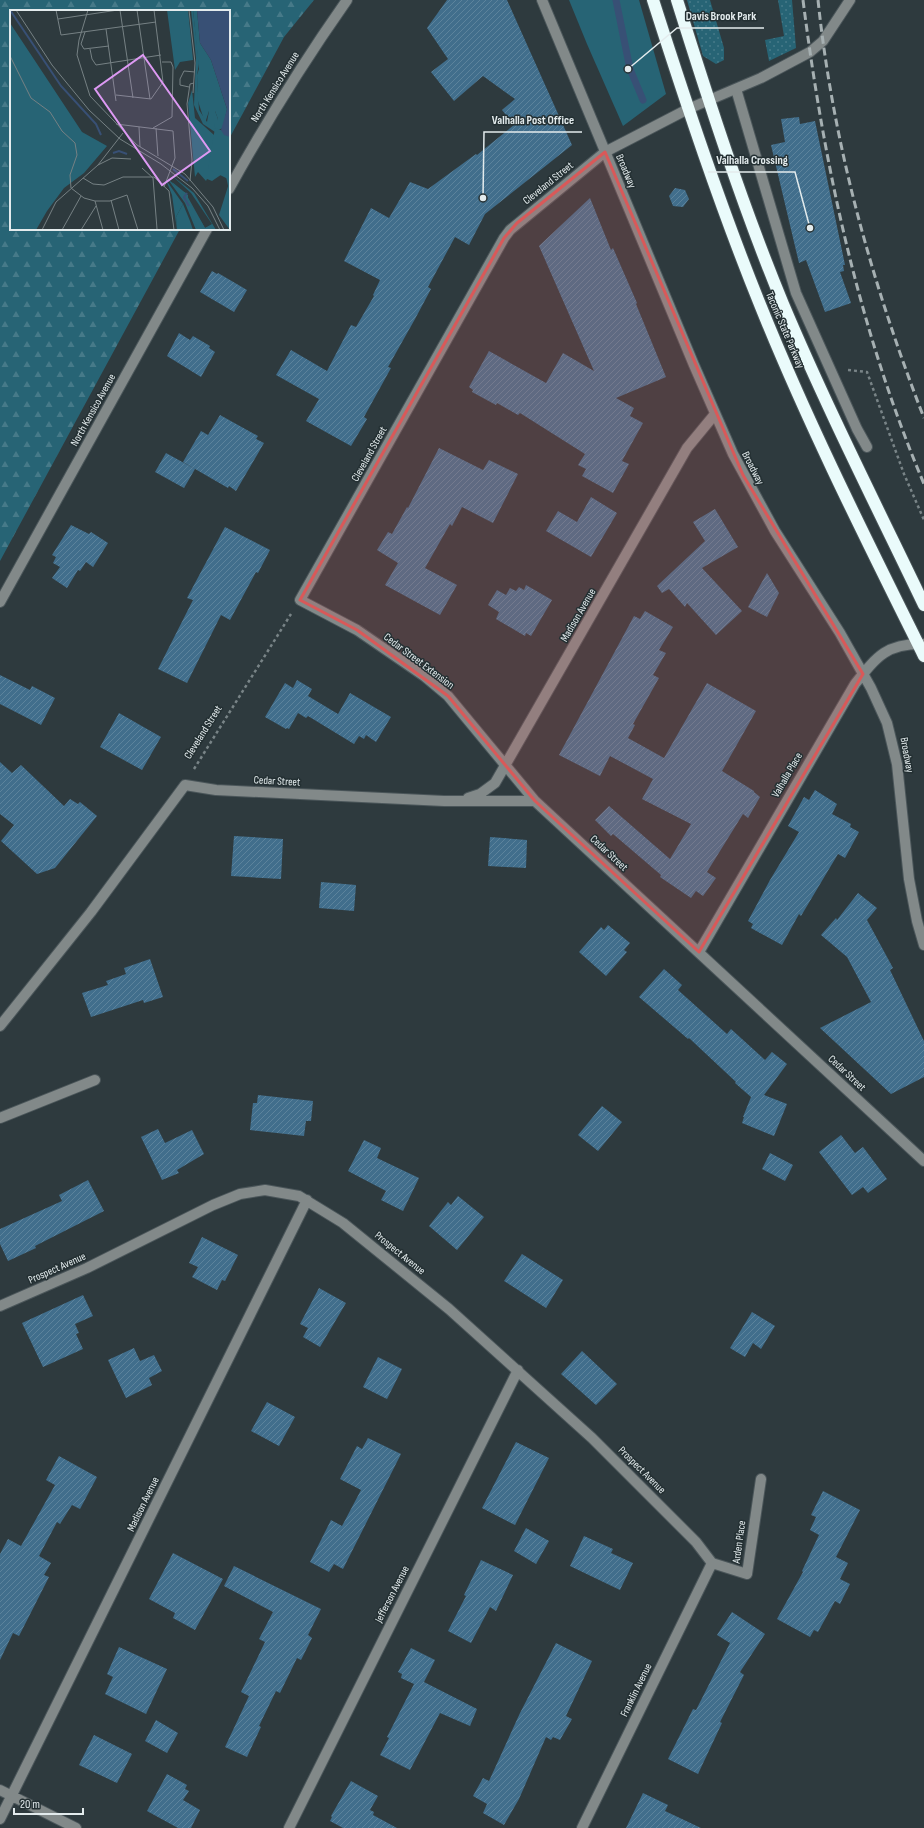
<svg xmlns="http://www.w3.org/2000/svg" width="924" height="1828" viewBox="0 0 924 1828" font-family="'Sofia Sans Condensed',sans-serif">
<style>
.grass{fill:url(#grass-dots)}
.forest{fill:url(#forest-firs)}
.green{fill:#276475}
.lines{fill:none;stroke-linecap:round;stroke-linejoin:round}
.stream{stroke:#385075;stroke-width:7}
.building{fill:url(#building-hatch)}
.minor-casing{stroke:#4b565a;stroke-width:12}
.highway-casing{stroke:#4b565a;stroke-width:14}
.path{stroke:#798487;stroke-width:2.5;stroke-dasharray:3 3;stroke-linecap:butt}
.minor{stroke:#828989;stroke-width:10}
.highway{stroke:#eafbfb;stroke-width:12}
.rail{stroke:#a6b0b2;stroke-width:3;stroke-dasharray:8 4;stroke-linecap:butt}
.marked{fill:#d95959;fill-opacity:0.2;stroke:#d95959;stroke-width:3;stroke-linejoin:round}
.labels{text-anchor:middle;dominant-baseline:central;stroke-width:3;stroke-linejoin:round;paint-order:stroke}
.street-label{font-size:11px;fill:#e3ebed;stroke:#243033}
.inset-river{fill:none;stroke:#385075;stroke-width:2}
.inset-road{fill:none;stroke:#768184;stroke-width:1}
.view{fill:#dd99f3;fill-opacity:0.15;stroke:#dd99f3;stroke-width:2}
.inset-edge{fill:none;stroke:#e3ebed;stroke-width:2}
.leader{fill:none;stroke:#e3ebed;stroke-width:1.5}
.callout-dot{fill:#e3ebed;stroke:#243033;stroke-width:1.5}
.callout-label{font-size:12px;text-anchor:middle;font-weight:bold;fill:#e3ebed;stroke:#243033;stroke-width:3;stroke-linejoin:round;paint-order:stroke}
</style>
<defs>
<pattern id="grass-dots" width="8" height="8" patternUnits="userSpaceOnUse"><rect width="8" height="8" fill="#276475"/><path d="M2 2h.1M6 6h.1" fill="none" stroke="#467a89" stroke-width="1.8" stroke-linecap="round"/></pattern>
<pattern id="forest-firs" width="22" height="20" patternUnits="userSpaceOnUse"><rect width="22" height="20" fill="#276475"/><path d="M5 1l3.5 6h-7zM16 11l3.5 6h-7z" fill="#467a89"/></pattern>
<pattern id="building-hatch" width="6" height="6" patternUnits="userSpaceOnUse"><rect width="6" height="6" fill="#416e8c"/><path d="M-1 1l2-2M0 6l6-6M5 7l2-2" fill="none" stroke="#5c839c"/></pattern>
</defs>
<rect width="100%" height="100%" fill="#2e3a3e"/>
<!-- grass -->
<path class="grass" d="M687,0H710L724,48V60L716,64L703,56Z
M778,0H792L796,48L769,61L765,40L784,36Z"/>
<!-- forest -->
<path class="forest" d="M0,0H314L284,37L229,139V11H11V229H180L0,561Z"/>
<!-- green -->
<path class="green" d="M569,0H639L666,94L623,126L587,44Z"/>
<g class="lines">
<!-- stream -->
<path class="stream" d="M616,0L630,69L643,100"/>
</g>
<!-- building -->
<path class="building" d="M447,0H507L572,145L485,214L469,245L455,237L428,287L431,289L415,319L388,367L391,368L364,417L367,419L351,446L306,421L319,399L276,375L291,350L327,371L351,325L356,327L374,296L373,295L380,280L344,261L371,208L389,218L410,182L428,189L476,154L477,155L514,125L502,110L515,99L483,76L454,101L431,72L448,59L427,28Z
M799,117L800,124L815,121L845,265H843L844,271L840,272L851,303L825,312L806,260L799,263L771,145L785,142L781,119Z
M675,188L685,190L689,199L683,207L673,206L669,196Z
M590,198L611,250L613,248L637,303L636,304L666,377L616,398L634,408L630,416L643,423L622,461L629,464L613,493L582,476L586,469L578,465L585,454L520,413L518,415L497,403L496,405L472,392L473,390L469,387L489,351L546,383L563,353L594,371L539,246Z
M212,271L217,274L218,273L247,290L234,312L200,292Z
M179,333L190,340L193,336L210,346L209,348L215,352L201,377L167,356Z
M220,415L258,436L256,439L264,443L236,491L229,486L228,488L183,462L201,431L208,435Z
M439,448L483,470L489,460L518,474L493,523L462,507L452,526L450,524L425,568L457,585L440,615L385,585L398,563L377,550L388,532L392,534L407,507L408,508Z
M166,453L195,469L184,488L155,472Z
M591,497L617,513L591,557L546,531L558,511L577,522Z
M715,509L738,547L702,568L742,611L716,635L687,603L685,607L669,589L662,593L657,586L705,541L693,522Z
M71,525L89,534L91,532L108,543L93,567L86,562L80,571L78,570L67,588L52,578L60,567L53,563L56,557L52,555Z
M225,527L270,550L258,573L256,572L230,620L221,615L187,683L158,669L193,600L187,598Z
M767,573L779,593L767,617L748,607Z
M526,585L552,600L531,636L526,633L525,636L496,619L499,612L488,605L497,590L506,595L510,588L516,591L519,587L524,590Z
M645,611L673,627L659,650L666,653L653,675L659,678L633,724L635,725L628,738L664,758L707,683L756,711L722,771L754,791V792L760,797L748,818L743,814L707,872L716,878L703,896L696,891L691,898L660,877L661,875L613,834L611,836L595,820L609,806L670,859L691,824L642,799L653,779L610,756L600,776L559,755L634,616L640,619Z
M0,675L30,690L32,686L55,698L41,725L0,704Z
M297,680L312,689L308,696L338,714L350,693L391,717L376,742L366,735L364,739L359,736L354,744L308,716L306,718L298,713L289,729L287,728L286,729L265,717L285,683L293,688Z
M119,713L161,737L142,770L100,747Z
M0,762L12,773L21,765L64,806L70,799L78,804L80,802L97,816L55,868L37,874L1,841L14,825L0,814Z
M815,790L837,804L832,814L851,824L850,827L859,832L845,858L838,854L801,916L799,914L782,945L751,928L753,924L748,921L770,880L799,832L788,826L804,797L809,800Z
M234,836L283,839L281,879L231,876Z
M490,837L527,840L526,868L488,866Z
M321,882L356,885L354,911L319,908Z
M858,893L877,908L867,920L893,968L890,970L924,1041V1077L891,1094L820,1028L871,1002L847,957L821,935L836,918L837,920Z
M608,925L630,943L624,950L627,952L606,976L579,952L601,927L604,930Z
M150,959L163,997L144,1003L143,1000L91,1017L82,993L108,985L106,981L126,974L124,968Z
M664,969L682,985L678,990L727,1034L731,1029L765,1060L772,1052L787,1064L764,1095L787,1104L774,1136L742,1123L744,1117H743L751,1097L735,1083L736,1082L689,1038L688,1039L639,997Z
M258,1095L313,1101L311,1121H306L304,1136L250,1130L253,1103H257Z
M602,1106L622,1122L598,1151L578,1135Z
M158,1129L165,1143L192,1130L204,1154L177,1170L179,1173L162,1180L141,1137Z
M841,1135L855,1153L863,1147L887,1179L868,1193L863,1187L852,1195L819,1152Z
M364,1140L381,1148L377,1158L419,1178L403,1211L381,1200L386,1191L348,1171Z
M770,1153L793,1165L785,1181L762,1169Z
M88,1180L104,1211L35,1246L36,1248L8,1261L0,1244V1229L62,1201L59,1195Z
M458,1196L484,1217L457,1250L429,1226L448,1202L451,1205Z
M202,1237L238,1255L225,1281L222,1280L217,1290L192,1277L198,1267L189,1263Z
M522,1254L563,1280L546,1308L504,1281Z
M319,1288L346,1303L320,1347L303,1337L308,1328L300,1324Z
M83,1295L93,1316L75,1324L79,1333L76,1334L83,1349L43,1367L22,1323Z
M752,1312L775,1326L761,1349L753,1343L745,1357L730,1348Z
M134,1348L140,1361L154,1355L162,1371L149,1378L152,1385L126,1398L108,1360Z
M582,1351L617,1384L596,1405L561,1374Z
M378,1357L402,1369L387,1399L363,1387Z
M267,1402L295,1417L279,1446L251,1431Z
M368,1438L401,1454L343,1569L334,1564L329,1572L310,1562L331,1520L342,1526L361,1490L340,1479L357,1446L362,1449Z
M516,1442L549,1458L515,1525L482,1508Z
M59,1456L97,1477L80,1509L72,1505L60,1524L57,1522L39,1556L51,1563L44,1575L49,1577L19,1636L13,1633L0,1660V1554L8,1539L21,1546L55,1485L46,1480Z
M823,1491L860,1510L836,1557L848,1563L840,1579L850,1584L840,1604L835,1601L818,1632L814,1630L810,1637L777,1619L803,1572L802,1571L819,1535L810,1530L816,1517L811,1515Z
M526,1528L549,1541L536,1564L514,1551Z
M584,1536L613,1549L611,1553L633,1563L620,1590L570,1566Z
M173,1553L223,1579L195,1630L173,1618L175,1613L149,1599Z
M481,1560L513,1575L496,1611L490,1607L471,1643L448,1631L466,1596L464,1595Z
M234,1566L321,1609L308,1635L312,1638L301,1660L297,1658L280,1693L276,1691L259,1726L261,1727L260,1729L247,1757L225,1747L249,1696L241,1692L265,1642L259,1639L273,1612L224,1586Z
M732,1612L765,1634L740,1672L744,1675L720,1722L722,1723L698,1774L668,1759L693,1709L696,1710L730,1643L717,1635Z
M556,1643L592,1661L566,1716L572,1719L560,1740L553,1737L551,1740L546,1737L519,1799L504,1825L483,1813L487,1804L473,1796L483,1778L489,1781L520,1713Z
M119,1647L167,1669L146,1714L105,1694L113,1677L107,1674Z
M411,1648L435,1660L424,1682L477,1709L470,1726L440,1713L410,1770L380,1755L389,1738L387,1737L414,1684L401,1678L402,1674L398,1672Z
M156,1720L178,1733L167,1753L145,1741Z
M94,1735L132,1754L117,1783L79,1765Z
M167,1774L187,1785L185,1789L189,1791L183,1800L200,1810L191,1828H178L147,1811Z
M351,1781L378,1796L370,1810L374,1812L373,1815L397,1828H343L330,1821L332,1817L331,1816Z
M643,1793L668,1805L665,1811L701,1828H626Z"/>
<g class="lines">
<!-- minor casing -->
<g class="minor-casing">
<path id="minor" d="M542,0L694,365L733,454L775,531L840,633L871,688L887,723L897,764L909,879L917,921L924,945
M850,0L823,41L810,52L761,78L688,109L605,152L510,230L504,238L300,600L357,630L424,676L448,696L535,801L924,1161
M736,89L796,293L857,429L867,447
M229,189C265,124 304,61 347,0
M0,602L207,229
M468,798L480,794L495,783L687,448L715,414
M699,952L855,684C877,656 887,643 924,644
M0,1026L91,912L185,785L216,790L444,801H535
M0,1118L95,1080
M0,1306L87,1268L213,1205L240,1194L265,1190L299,1196L343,1223L449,1309L592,1438L696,1542L712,1563
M712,1563L747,1574L761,1479
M0,1790L76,1828
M0,1819L307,1200
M289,1828L518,1370
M582,1828L712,1563"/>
</g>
<!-- highway casing -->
<g class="highway-casing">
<path id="highway" d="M653,0C686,103 720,206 761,307C809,426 867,541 924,656
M677,0C709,102 742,205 783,304C826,406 876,505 924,605"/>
</g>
<!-- path -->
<path class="path" d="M848,370L867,372L904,474L924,520
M194,769L291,614"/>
<!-- minor -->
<use href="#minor" class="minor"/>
<!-- highway -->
<use href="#highway" class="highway"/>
<!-- rail -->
<path class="rail" d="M803,0C824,166 859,330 924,484
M818,0C833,144 872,284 924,418"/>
</g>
<!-- marked area -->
<path class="marked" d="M605,152L743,475L863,674L699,952L535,801L448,696L357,630L300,600L504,238L517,223Z"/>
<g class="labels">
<!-- street labels -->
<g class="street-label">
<text transform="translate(275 87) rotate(-58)">North Kensico Avenue</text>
<text transform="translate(626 171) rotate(67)">Broadway</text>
<text transform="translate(548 183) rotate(-39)">Cleveland Street</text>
<text transform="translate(785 330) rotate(67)">Taconic State Parkway</text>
<text transform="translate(93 410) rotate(-61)">North Kensico Avenue</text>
<text transform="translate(369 454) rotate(-61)">Cleveland Street</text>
<text transform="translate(753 468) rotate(63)">Broadway</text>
<text transform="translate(578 615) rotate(-60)">Madison Avenue</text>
<text transform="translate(419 661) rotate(37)">Cedar Street Extension</text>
<text transform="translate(203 732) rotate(-58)">Cleveland Street</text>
<text transform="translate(907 755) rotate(80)">Broadway</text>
<text transform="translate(787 775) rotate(-60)">Valhalla Place</text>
<text transform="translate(277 781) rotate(3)">Cedar Street</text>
<text transform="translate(609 853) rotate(43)">Cedar Street</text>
<text transform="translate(847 1073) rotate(43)">Cedar Street</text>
<text transform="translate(400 1253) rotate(39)">Prospect Avenue</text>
<text transform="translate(57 1268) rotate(-24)">Prospect Avenue</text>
<text transform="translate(642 1470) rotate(45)">Prospect Avenue</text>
<text transform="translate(143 1504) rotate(-64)">Madison Avenue</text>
<text transform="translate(739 1542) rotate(-82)">Arden Place</text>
<text transform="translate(392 1594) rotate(-63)">Jefferson Avenue</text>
<text transform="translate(636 1690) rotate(-64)">Franklin Avenue</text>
</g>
</g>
<!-- overview -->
<g transform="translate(10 10)">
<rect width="220" height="220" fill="#2e3a3e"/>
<path d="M181,0H183L189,53L187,65L189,100L197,112L199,101H205L208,109L205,122L193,114L184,95L186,48ZM160,164L184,183L206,220H186L175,193L157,168L172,182H175L195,218L202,214L181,183ZM156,170L173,194L166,207L167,220L162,185Z" fill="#276475"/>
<path d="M157,0H178L180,19L183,50L170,52L165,60ZM183,0H187L190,33L201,50L217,99L213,118L206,121L204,114L208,109L205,101H199L195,113L188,91L187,65L189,59ZM182,80L185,108L204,125L220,167L219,180L215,162L202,171L197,169L196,171L188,162L185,167L178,93ZM162,172L178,185V190L195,218L202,215L205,220H188L177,194ZM173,194L180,211L183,220H167L166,207Z" fill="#276475"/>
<path d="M0,13L72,122L97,136L74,163L54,178L37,201L26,220H0Z" fill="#276475"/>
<path d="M205,118L220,123V220L209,205L220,170L198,159Z" fill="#276475"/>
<path d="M187,0H220V127L214,125L211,120L217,99L201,50L190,33Z" fill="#385075"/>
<path class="inset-river" d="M0,0L51,76L86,114L91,125M103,143L109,141L117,144M163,159L178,171M177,183L174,187L179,196"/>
<path class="inset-road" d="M6,0L42,55L79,100L110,129L151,154L182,178L198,196L210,220M46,0L51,25L146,12M78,0L69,30L67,45L80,86L127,135L175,164L203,197L214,220M110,0L123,88M127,0L140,89M179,0L185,53L183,83M48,9L108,0M96,19L106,91M75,22L71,34L74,39L99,36M80,39L82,49L86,55L151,45M0,46L21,88L40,102L52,121L65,133L67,145L60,165L61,178L74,188L85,191H100L117,185L128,220M179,77L170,75V69L174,61L185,62M106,85L141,89L153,72L144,0M106,114L163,121L165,148L154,177M129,117L130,137M143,118L162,107L163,57L161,52H152M146,118L148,146M88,155L102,148L121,149M132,158L143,168L147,219M73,168L83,174L94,175L113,167H144L159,181L164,220M180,171L182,150L177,94L180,74L184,73M101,190L109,220M85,191L93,220M32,220L46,192L88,155L113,123M52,220L71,186M71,220L86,196"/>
<path class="view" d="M133,45L200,141L152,175L85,79Z"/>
<rect width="220" height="220" class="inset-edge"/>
</g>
<!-- callouts -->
<path class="leader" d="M628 69L677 28H764M483 198L484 132H582M810 228L795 172H708"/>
<g class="callout-dot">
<circle cx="628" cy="69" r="4"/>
<circle cx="483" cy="198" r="4"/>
<circle cx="810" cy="228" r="4"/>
</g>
<g class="callout-label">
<text x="721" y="20">Davis Brook Park</text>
<text x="533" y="124">Valhalla Post Office</text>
<text x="752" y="164">Valhalla Crossing</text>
</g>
<!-- scale -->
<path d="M14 1808v6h69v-6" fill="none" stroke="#e3ebed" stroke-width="2"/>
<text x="20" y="1808" font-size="12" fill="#e3ebed" stroke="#243033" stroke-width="3" paint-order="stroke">20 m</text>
</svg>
